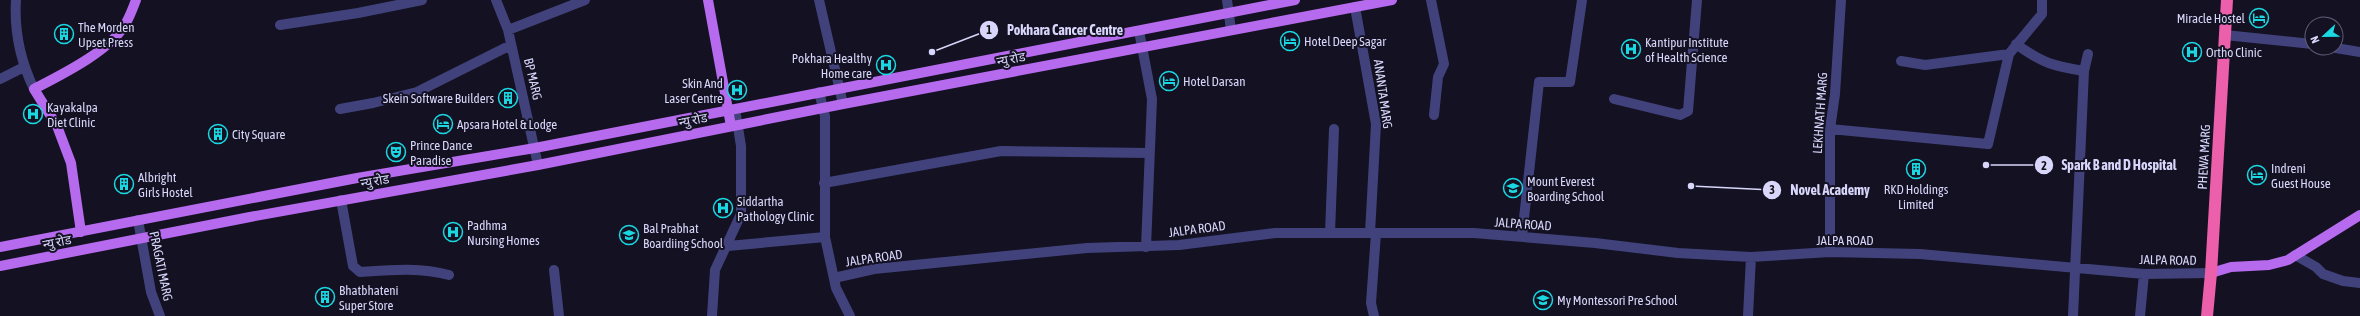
<svg xmlns="http://www.w3.org/2000/svg" width="2360" height="316" viewBox="0 0 2360 316" font-family="'Asap Condensed','Noto Sans Devanagari',sans-serif">
<style>
.lines{fill:none;stroke-linecap:round;stroke-linejoin:round}
.minor{stroke:#41427b;stroke-width:10}
.major{stroke:#b66aee;stroke-width:10}
.highway{stroke:#ec5faa;stroke-width:12}
.labels{text-anchor:middle;dominant-baseline:central;stroke-width:4;stroke-linejoin:round;paint-order:stroke}
.poi-label{font-size:13px;fill:#d8d6fa;stroke:#131122;text-anchor:start}
.street-label{font-size:13px;fill:#d8d6fa;stroke:#131122}
.leader{fill:none;stroke:#d8d6fa;stroke-width:1.5}
.callout-dot{fill:#d8d6fa;stroke:#131122;stroke-width:1.5}
.mark-label{font-size:12px;text-anchor:middle;font-weight:bold;fill:#111}
.callout-label{font-size:14px;text-anchor:middle;font-weight:bold;fill:#d8d6fa;stroke:#131122;stroke-width:4;stroke-linejoin:round;paint-order:stroke}
</style>
<rect width="100%" height="100%" fill="#131122"/>
<g class="lines">
<!-- minor -->
<path class="minor" d="M16,0C14,32 20,60 34,89
M496,0L508,30L538,165
M819,0L843,104
M1227,0L1231,30
M1431,0L1444,64L1438,77L1434,115
M1355,7L1376,124L1370,233
M280,25L358,13L422,0
M508,30L585,0
M1139,31L1152,99L1146,247
M2225,35L2312,44
M2016,44C2042,63 2053,66 2084,71
M2336,48L2360,52
M1901,61L1925,65L2009,54L2042,14V0
M0,79L24,67
M819,92L825,116V237L836,288L850,316
M1614,99L1680,115L1688,111L1697,0
M340,109L373,103L417,92L511,45
M1830,129L1988,144L2009,54
M824,183L1001,151L1149,153
M341,200L353,266L360,272C390,270 419,267 449,275
M138,220L151,292L160,316
M1330,233L1334,129
M1522,236L1539,82H1570L1582,0
M728,246L825,237
M1830,252V129L1835,94L1841,0
M2295,255L2316,267L2323,274L2343,281L2360,283
M554,270L559,316
M834,278L874,269L1087,248L1179,245L1275,233H1474L1595,243L1678,253L1751,257L1830,252L1920,254L2144,274L2211,273
M712,316L715,270L741,214V146L735,109
M1374,316L1371,303L1376,233
M1748,316L1751,257
M2073,316L2084,71L2088,54
M2140,316L2144,274"/>
<!-- major -->
<path class="major" d="M708,0L731,126
M81,232L71,163L57,126L34,89C61,75 112,50 126,23C130,16 133,8 136,0
M0,247L357,178L535,148L1295,0
M0,266L250,217L538,165L843,104L1392,0
M2211,273L2231,267L2269,265L2288,260L2360,215"/>
<!-- highway -->
<path class="highway" d="M2207,316L2211,273L2227,0"/>
</g>
<!-- icons -->
<defs>
<g id="hotel-ring" transform="scale(1)"><circle r="9.5" fill="#131122" stroke="#1ad8e2" stroke-width="1.5"/><path d="M-6-4.5h1.5V1H6V5H4.5V3h-9V5H-6ZM-4 0a1.8 1.8 0 1 1 3.6 0ZM.5 0V-2.5h3Q6-2.5 6 0Z" fill="#1ad8e2"/></g>
<g id="building-ring" transform="scale(1)"><circle r="9.5" fill="#131122" stroke="#1ad8e2" stroke-width="1.5"/><path d="M-4-6H4V6H1V3H-1V6H-4ZM-2.5-4.3h1.7v1.8h-1.7ZM.8-4.3h1.7v1.8H.8ZM-2.5-1h1.7V.8h-1.7ZM.8-1h1.7V.8H.8Z" fill="#1ad8e2"/></g>
<g id="hospital-ring" transform="scale(1)"><circle r="9.5" fill="#131122" stroke="#1ad8e2" stroke-width="1.5"/><path d="M-5-5h3v3.5h4V-5h3V5h-3V1.5h-4V5h-3Z" fill="#1ad8e2"/></g>
<g id="theatre-ring" transform="scale(1)"><circle r="9.5" fill="#131122" stroke="#1ad8e2" stroke-width="1.5"/><path d="M-5-5.5Q0-4 5-5.5V0Q5 5 0 6Q-5 5-5 0ZM-3.3-2.5H-1v1.5H-3.3ZM1-2.5H3.3v1.5H1ZM-2.8 1Q0 5.5 2.8 1Z" fill="#1ad8e2"/></g>
<g id="school-ring" transform="scale(1)"><circle r="9.5" fill="#131122" stroke="#1ad8e2" stroke-width="1.5"/><path d="M0-5L7-2L0 1L-7-2ZM-4 1L0 2.5L4 1V4Q0 6-4 4Z" fill="#1ad8e2"/></g>
</defs>
<g fill-rule="evenodd">
<use href="#hotel-ring" x="2259" y="18"/>
<use href="#building-ring" x="64" y="34"/>
<use href="#hotel-ring" x="1290" y="41"/>
<use href="#hospital-ring" x="1631" y="49"/>
<use href="#hospital-ring" x="2192" y="52"/>
<use href="#hospital-ring" x="886" y="65"/>
<use href="#hotel-ring" x="1169" y="81"/>
<use href="#hospital-ring" x="737" y="90"/>
<use href="#building-ring" x="508" y="98"/>
<use href="#hospital-ring" x="33" y="114"/>
<use href="#hotel-ring" x="443" y="124"/>
<use href="#building-ring" x="218" y="134"/>
<use href="#theatre-ring" x="396" y="152"/>
<use href="#building-ring" x="1916" y="169"/>
<use href="#hotel-ring" x="2257" y="175"/>
<use href="#building-ring" x="124" y="184"/>
<use href="#school-ring" x="1513" y="188"/>
<use href="#hospital-ring" x="723" y="208"/>
<use href="#hospital-ring" x="453" y="232"/>
<use href="#school-ring" x="629" y="235"/>
<use href="#building-ring" x="325" y="297"/>
<use href="#school-ring" x="1543" y="300"/>
</g>
<g class="labels">
<!-- poi labels -->
<g class="poi-label">
<text x="2245" y="18" text-anchor="end">Miracle Hostel</text>
<text x="78" y="27">The Morden<tspan x="78" dy="15">Upset Press</tspan></text>
<text x="1304" y="41">Hotel Deep Sagar</text>
<text x="1645" y="42">Kantipur Institute<tspan x="1645" dy="15">of Health Science</tspan></text>
<text x="2206" y="52">Ortho Clinic</text>
<text x="872" y="58" text-anchor="end">Pokhara Healthy<tspan x="872" dy="15">Home care</tspan></text>
<text x="1183" y="81">Hotel Darsan</text>
<text x="723" y="83" text-anchor="end">Skin And<tspan x="723" dy="15">Laser Centre</tspan></text>
<text x="494" y="98" text-anchor="end">Skein Software Builders</text>
<text x="47" y="107">Kayakalpa<tspan x="47" dy="15">Diet Clinic</tspan></text>
<text x="457" y="124">Apsara Hotel &amp; Lodge</text>
<text x="232" y="134">City Square</text>
<text x="410" y="145">Prince Dance<tspan x="410" dy="15">Paradise</tspan></text>
<text x="2271" y="168">Indreni<tspan x="2271" dy="15">Guest House</tspan></text>
<text x="138" y="177">Albright<tspan x="138" dy="15">Girls Hostel</tspan></text>
<text x="1527" y="181">Mount Everest<tspan x="1527" dy="15">Boarding School</tspan></text>
<text x="1916" y="189" text-anchor="middle">RKD Holdings<tspan x="1916" dy="15">Limited</tspan></text>
<text x="737" y="201">Siddartha<tspan x="737" dy="15">Pathology Clinic</tspan></text>
<text x="467" y="225">Padhma<tspan x="467" dy="15">Nursing Homes</tspan></text>
<text x="643" y="228">Bal Prabhat<tspan x="643" dy="15">Boardiing School</tspan></text>
<text x="339" y="290">Bhatbhateni<tspan x="339" dy="15">Super Store</tspan></text>
<text x="1557" y="300">My Montessori Pre School</text>
</g>
<!-- street labels -->
<g class="street-label">
<text transform="translate(1011 59) rotate(-11)">न्यु रोड</text>
<text transform="translate(533 79) rotate(77)">BP MARG</text>
<text transform="translate(1383 94) rotate(82)">ANANTA MARG</text>
<text transform="translate(1820 113) rotate(-86)">LEKHNATH MARG</text>
<text transform="translate(693 120) rotate(-11)">न्यु रोड</text>
<text transform="translate(2204 157) rotate(-87)">PHEWA MARG</text>
<text transform="translate(375 181) rotate(-10)">न्यु रोड</text>
<text transform="translate(1523 224) rotate(4)">JALPA ROAD</text>
<text transform="translate(1197 229) rotate(-7)">JALPA ROAD</text>
<text x="1845" y="240">JALPA ROAD</text>
<text transform="translate(57 242) rotate(-11)">न्यु रोड</text>
<text transform="translate(874 258) rotate(-8)">JALPA ROAD</text>
<text transform="translate(2168 260) rotate(1)">JALPA ROAD</text>
<text transform="translate(161 266) rotate(78)">PRAGATI MARG</text>
</g>
</g>
<!-- callouts -->
<path class="leader" d="M932 52L989 30M1986 165L2044 165M1691 186L1772 190"/>
<g class="callout-dot">
<circle cx="932" cy="52" r="4"/>
<circle cx="1986" cy="165" r="4"/>
<circle cx="1691" cy="186" r="4"/>
<circle cx="989" cy="30" r="10"/>
<circle cx="2044" cy="165" r="10"/>
<circle cx="1772" cy="190" r="10"/>
</g>
<g class="mark-label">
<text x="989" y="34">1</text>
<text x="2044" y="170">2</text>
<text x="1772" y="194">3</text>
</g>
<g class="callout-label">
<text x="1065" y="35">Pokhara Cancer Centre</text>
<text x="2119" y="170">Spark B and D Hospital</text>
<text x="1830" y="195">Novel Academy</text>
</g>
<!-- north arrow -->
<g transform="translate(2324 36) rotate(248)"><circle r="19" fill="#131122" stroke="#626078"/>
<path d="M0-3L7 15L0 10L-7 15Z" fill="#1ad8e2"/>
<text y="-6" font-size="11" font-weight="bold" text-anchor="middle" fill="#d8d6fa">N</text>
</g>
</svg>
